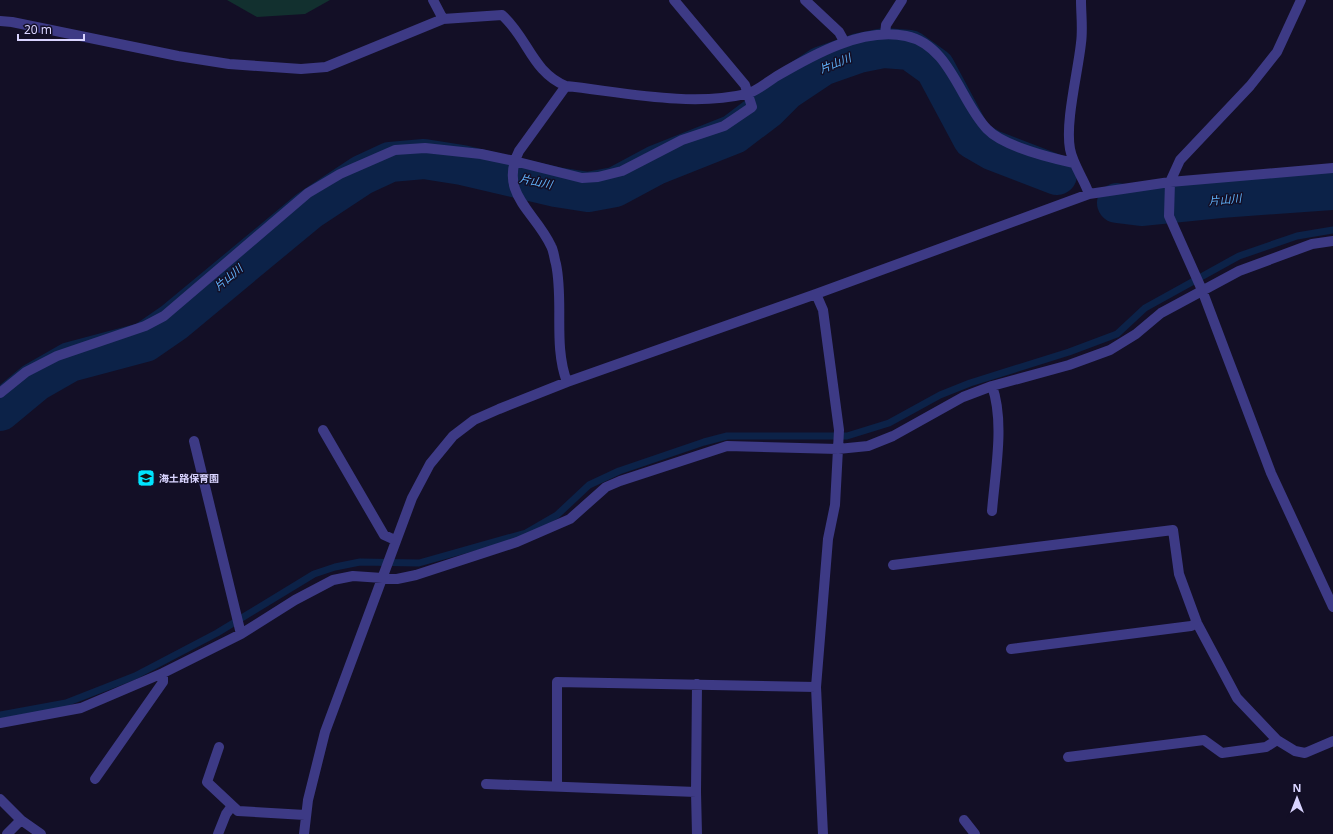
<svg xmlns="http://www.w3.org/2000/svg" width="1333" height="834" viewBox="0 0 1333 834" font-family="'Noto Sans','Noto Sans JP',sans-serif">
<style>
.green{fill:#12302f}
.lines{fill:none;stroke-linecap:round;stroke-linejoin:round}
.stream{stroke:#0c2248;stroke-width:7}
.river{stroke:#0c2248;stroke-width:40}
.lane{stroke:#3d3a85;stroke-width:10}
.street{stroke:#3d3a85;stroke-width:10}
.labels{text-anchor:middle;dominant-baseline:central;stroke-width:3;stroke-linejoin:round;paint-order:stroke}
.poi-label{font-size:10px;font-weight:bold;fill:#d9d4ff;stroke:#130f26;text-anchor:start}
.water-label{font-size:11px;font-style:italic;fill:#62b6ff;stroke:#130f26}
</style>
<rect width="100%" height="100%" fill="#130f26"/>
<!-- green -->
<path class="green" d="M227,0H330L305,14L257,17Z"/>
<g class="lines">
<!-- stream -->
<path class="stream" d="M0,715L66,703L135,676L217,633L314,574L335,567L360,562L419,563L526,533L557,515L589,485L619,471L704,442L727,436H847L889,423L940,395L970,383L1069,352L1117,334L1145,308L1239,256L1297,236L1333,230"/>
<!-- river -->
<path class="river" d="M1117,203L1141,206L1220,198L1333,190
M0,411L35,382L70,362L145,342L174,322L309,210L362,175L390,162L424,159L462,165L556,187L588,192L615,187L656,165L734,134L767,109L786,90L822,66L859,53L884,48L910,50L935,68L973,139L992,150L1057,175"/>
<!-- lane -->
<path class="lane" d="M893,565L1173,530L1179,574L1197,623L1237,698L1277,740L1295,751L1305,753L1333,741
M1011,649L1191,626L1197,623
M1068,757L1204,740L1222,753L1266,747L1277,740
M218,834L226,814L232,806"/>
<!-- street -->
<path class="street" d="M433,0L443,19
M805,0L839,32L844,41
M1081,0C1081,14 1083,29 1081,43C1078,72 1065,122 1070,149C1073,165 1084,179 1089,194
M1301,0L1277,52L1250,86L1180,160L1170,182L1169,216L1202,290L1271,473L1333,607
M0,21L12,22L178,56L229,64L301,69L326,67L443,19L502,15C528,38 532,72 566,86C622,92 690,107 746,94C756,92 767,82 777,76C813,55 862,27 906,36C950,45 960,101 987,129C1003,146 1051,158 1074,163
M885,34L886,25L902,0
M566,86L519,151C498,194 535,211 551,246C554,251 554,258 556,264C564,302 553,345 567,382
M816,294L823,310L839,430L835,505L828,539L816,687L823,834
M0,393L26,372L57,356L145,326L164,316L308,193L340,174L395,150L425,148L481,154L514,161L582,178L598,177L622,171L682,140L724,126L752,107L745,85L674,0
M323,430L384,535L395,540
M194,441L241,634
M992,511C995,473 1005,422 992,386
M0,723L81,708L163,673L241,634L295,600L333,580L353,576L397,579L416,575L517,542L570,519L606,487L620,481L727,446L838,449L868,446L893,436L963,397L992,386L1069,365L1110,350L1136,334L1161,313L1239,271L1312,244L1333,241
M219,747L207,782L238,811L305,815
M95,779L163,682V673
M486,784L696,792L697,684
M557,786V682L816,687
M696,792L697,834
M0,799L21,820L41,834
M964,820L975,834
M7,834L21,820
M304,834L308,800L325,732L412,498L430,464L453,436L474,420L499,409L567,382L816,294L1089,194L1170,182L1333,168"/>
</g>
<!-- icons -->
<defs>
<g id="school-square" transform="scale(0.9)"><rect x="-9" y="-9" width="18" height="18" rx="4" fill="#00e5ff" stroke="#130f26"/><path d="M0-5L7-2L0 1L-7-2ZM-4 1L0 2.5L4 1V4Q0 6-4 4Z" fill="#111"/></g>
</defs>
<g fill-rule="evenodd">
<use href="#school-square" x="146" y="478"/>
</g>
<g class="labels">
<!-- poi labels -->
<g class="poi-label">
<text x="159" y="478">海土路保育園</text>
</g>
<!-- water labels -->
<g class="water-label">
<text transform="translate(835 63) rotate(-22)">片山川</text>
<text transform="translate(536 181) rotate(12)">片山川</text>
<text transform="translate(1225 199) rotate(-5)">片山川</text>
<text transform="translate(228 277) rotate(-40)">片山川</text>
</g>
</g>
<!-- north arrow -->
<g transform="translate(1297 798)" stroke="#130f26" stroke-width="3" paint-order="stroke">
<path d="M0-3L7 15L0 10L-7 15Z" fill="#d9d4ff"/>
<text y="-6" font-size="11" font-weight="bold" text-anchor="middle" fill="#d9d4ff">N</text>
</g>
<!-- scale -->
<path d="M18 34v6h66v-6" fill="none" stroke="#d9d4ff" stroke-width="2"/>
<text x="24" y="34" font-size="12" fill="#d9d4ff" stroke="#130f26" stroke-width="3" paint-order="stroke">20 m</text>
</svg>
